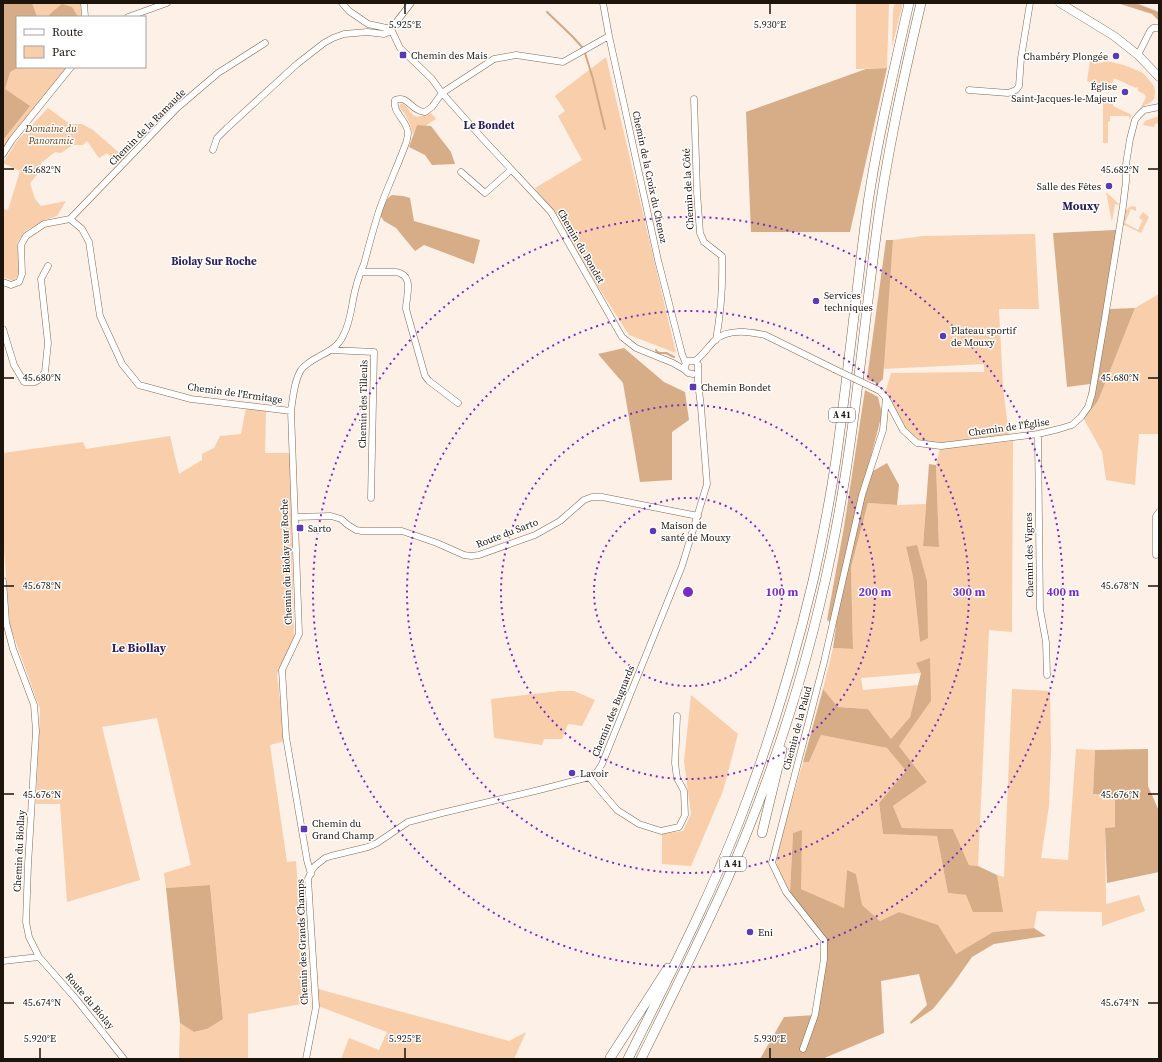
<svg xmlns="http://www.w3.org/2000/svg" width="1162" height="1062" viewBox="0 0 1162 1062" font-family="'Source Serif 4',serif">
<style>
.green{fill:#f8ceab;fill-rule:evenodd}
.forest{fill:#d7ad88}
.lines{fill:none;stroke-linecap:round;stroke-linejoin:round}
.stream{stroke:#d3a884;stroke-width:2}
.minor-casing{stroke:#816954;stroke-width:7}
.major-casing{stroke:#816954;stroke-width:9}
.highway-casing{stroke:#816954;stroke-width:10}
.minor{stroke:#fff;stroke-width:6}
.major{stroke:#fff;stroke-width:8}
.highway{stroke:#fff;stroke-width:9}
.minor-bridge-casing{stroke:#816954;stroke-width:7;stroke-linecap:butt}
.minor-bridge{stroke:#fff;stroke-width:6}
.ticks{fill:none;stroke:#1d140c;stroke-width:1.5}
.ring{fill:none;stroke:#7b2cbf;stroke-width:2;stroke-dasharray:2 4}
.poi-dot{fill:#5b3ab3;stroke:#fff;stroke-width:1.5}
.labels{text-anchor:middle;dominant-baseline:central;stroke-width:3;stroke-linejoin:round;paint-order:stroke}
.shield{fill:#fff;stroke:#615a55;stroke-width:1}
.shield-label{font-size:9px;font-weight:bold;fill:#1d140c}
.poi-label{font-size:10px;fill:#1d140c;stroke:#fff;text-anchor:start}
.street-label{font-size:10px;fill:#1d140c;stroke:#fff}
.park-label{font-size:10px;font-style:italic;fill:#663d12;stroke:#fff}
.neighbourhood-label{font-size:11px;font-weight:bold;fill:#2e215b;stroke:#fff}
.quarter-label{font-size:12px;font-weight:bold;fill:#2e215b;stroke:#fff}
.ticks-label{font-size:10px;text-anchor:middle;fill:#1d140c;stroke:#fff;stroke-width:3;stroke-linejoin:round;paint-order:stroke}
.centre{fill:#7b2cbf;stroke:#fff;stroke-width:2}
.ring-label{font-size:12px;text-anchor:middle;font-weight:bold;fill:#7b2cbf;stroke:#fff;stroke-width:3;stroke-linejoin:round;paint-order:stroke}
</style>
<rect width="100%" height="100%" fill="#fcf0e7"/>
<!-- green -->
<path class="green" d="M3,3H81V17H17V67H67L3,149Z
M856,3H889L887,68L856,69Z
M895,3H903L892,47L893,10Z
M606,57L676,353L629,335L535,188L582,160L558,116L565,111L555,96Z
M1090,61L1100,63L1106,61L1124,65L1143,73L1154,86L1155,91L1154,99L1150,103L1141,107L1146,97L1144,94L1138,91V88L1137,87L1136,88L1114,78L1110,89L1087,81Z
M1103,102L1113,104V106L1132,115L1129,120V116H1110V121L1108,122V143H1103Z
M403,103L413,115L417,117L431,113L436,119L425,126L417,125L413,135C411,124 407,115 399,107L400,104Z
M48,108L70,124H82L93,130L125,158L120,165L107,153L99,158L87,141L83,145H73L61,153L55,152L41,163L42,169L30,183L35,199L41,206L66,201L57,216L45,220L25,231L17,243L20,271L14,281L5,278L3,276V209L8,210L20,171L3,163L17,141Z
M1159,116V123L1155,124L1154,127L1143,125L1145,121Z
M1106,192L1120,205L1115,204L1112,222Z
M1132,206L1136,207V211L1131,209L1125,223L1138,230L1143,220L1139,218L1143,212L1149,217L1141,233L1122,224C1124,216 1123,209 1132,206Z
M1035,234L1039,309H999L1003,387L1009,436L938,443L916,439L906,430L886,390L891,373L984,372V364L882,369L893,240L923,236Z
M1159,294V434H1139L1135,485L1106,480L1102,452L1084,419L1098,401L1135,308Z
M246,408L266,411L265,453H290L294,638L277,674L285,741L270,745L287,862L296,861L306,1003L248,1014V1059H179L180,1023L195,1032L207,1029L223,1018L210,885L166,888L164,873L191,865L157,718L102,727L140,880L67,902L60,804H36L40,709L10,626L3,536V453L83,442L86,449L170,436L179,474L202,460V454L214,448L220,436L241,434Z
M1013,441L1012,632L989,630L978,866L969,865L953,829L902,828L893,806L927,782L899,746L931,701L921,673L861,678L863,690L918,685L910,717L891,739L868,709L838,707L823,689L833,648L853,649L851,567L868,503L897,505L926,504L923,546H939L936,465L940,449ZM906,548L927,581L920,642L913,577Z
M1012,689L1050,691L1051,751L1049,806L1041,858L1068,860L1076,749L1095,750L1093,794L1115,795V827L1105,828L1106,904L1139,895L1145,911L1102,926V912L1037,911L1034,928L993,932L956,954L899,912L880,921L861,905L856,874L847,870L844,909L801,889L793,833L790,892L776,865L778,849L803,762H809L821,735L887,748L906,771L879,803L883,834L937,836L948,893L966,895L1002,912L997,875L1004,877Z
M559,691H574L595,700L582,726L568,724L562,739H544L542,745L494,738L491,699Z
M691,695L738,734L723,791L691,866L662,864V834L683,831L691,814L684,761Z
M318,989L509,1041L526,1032L514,1059H341L349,1038L379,1050L387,1032L318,1006Z"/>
<!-- forest -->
<path class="forest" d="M3,3H32L37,17H17V67H19L10,72L5,89L30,106L3,140Z
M1117,3H1136L1159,12V21L1152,14Z
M62,4L72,7L78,17H48L51,13Z
M887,68L850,232H751L746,112L866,69Z
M417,125L431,126L451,152L455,164L432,165L425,155L409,147Z
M392,195L403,196L410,198L414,221L480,240L474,264L424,245L415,251L396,228L384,221L380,215C383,207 385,199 392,195Z
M1115,230L1122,231L1109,309L1135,308L1098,401L1084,419L1090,384L1067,387L1053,233Z
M886,240H893L883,379L878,384L867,379Z
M624,348L664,382L685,392L689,420L672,432V480L640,482L623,383L598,354Z
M865,390L878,397L882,414L866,475L887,463L899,485L897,505L868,503L851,567L853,649L833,648L836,626L827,620L844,527Z
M929,464L936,465L939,547L923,546Z
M917,545L927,581L928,638L920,642L913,577L906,547Z
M930,658L931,701L899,746L927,782L893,806L902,828L953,829L969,865L978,866L997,875L1003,912H973L966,895L948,893L937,836L883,834L879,803L906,771L887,748L821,735L809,762H803L823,689L838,707L868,709L891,739L910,717L921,673L916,663Z
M1148,749V786L1159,811V872L1107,883L1105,828L1115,827V795L1093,794L1095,750Z
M802,830L801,889L844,908L847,870L856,874L862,905L880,921L899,912L938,925L956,954L993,932L1034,928L1046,936L994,944L972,957L953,984L933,1009L911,1024L910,1022L927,1005L919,974L881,981L884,1033L822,1059H760L784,1017L815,1015L824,940L790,892L793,833Z
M210,885L223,1019L207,1029L194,1032L180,1023L166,888Z"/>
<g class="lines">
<!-- stream -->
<path class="stream" d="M1129,3L1159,14
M547,12L572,36L582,47
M585,53L593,79L605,129
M656,350L657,352L660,353H666L674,357"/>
<!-- minor casing -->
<g class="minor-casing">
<path id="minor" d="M84,3L85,17
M342,3L349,11L368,24L391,29L411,3
M603,3L609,36L658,260L682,354L686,364
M128,17L167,3
M609,36L563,62L516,55L494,59L442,93L483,139L551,212L622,337L636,348L673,363L685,370L688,373L693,374
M1138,55L1150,31L1153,28H1159
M969,90L1008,93L1016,90L1019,86L1021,58L1030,3
M694,99L697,192L700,233L704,242L722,256C723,284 721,312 716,340
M213,150L217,138L227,128L297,64L324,43L333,38L344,34L367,32L384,34L389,32L391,29L400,48L432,79L442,93L432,107L425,112C410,111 409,95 395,100C392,113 408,121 408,133C408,136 407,140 406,143C398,165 388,186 380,208C374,226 369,245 364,264C361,271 358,279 356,287C351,304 352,319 343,336C334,355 312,355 301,370C294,381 293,398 291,411L299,634L282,670L286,737L307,860L311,874
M3,154L12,140L71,67
M461,172L485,193L511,170
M70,219L177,108L218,73L265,43
M361,272H396C415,275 406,296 406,309L425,376L429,381L458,403
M3,282L11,285L19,282L22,274L21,245L26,236L44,224L70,219L82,229L89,242L100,316L122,364L139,385L191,399L291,411
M3,329L14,365L24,382H35L40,379L45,372L48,343L41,279L48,266
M331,350L374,352L371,498
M695,361C703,355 708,347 715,340C728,328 749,332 765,335L834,369
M876,389L880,391L886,398L903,430L917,443L941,446L1038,434L1059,429L1072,425L1081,417L1088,407L1092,394L1105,318L1123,206L1126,181V164L1130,139L1135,120L1138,116L1144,110L1159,107
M1038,434L1040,609L1046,642L1047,675
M295,517L331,516L341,519L348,525L356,530L362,531H402L437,543L464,555L471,556L479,555L535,535L560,521L584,500L592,497H602L698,516
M1156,555V516L1159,512
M3,581L6,622L13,649L34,705L36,731L28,865L26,922L29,937L39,957L76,999L124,1059
M589,777L617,810L639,824L661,831L679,827L685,815L684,791L677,778L675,763L677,716
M3,961L39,957
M803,1049L815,1015L824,959V940L786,892L772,863L824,662L862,495L883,430L886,398
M306,1059L316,1007L308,879L312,870L315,866L325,858L331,856L368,847L377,843L408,822L442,813L539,790L589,777L597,772L602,764L682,566L707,484L701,407L698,383V364L695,361H688L685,365V370"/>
</g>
<!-- major casing -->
<g class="major-casing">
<path id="major" d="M1060,3L1114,36L1138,55L1159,77"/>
</g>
<!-- highway casing -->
<g class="highway-casing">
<path id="highway" d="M762,833L782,750
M610,1058L668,968
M628,1059C667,980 708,901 740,819C770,741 794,661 813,581C823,536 832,490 838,445C849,365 857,284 868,203C878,136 894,70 909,3
M641,1059C670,1000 700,940 727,880C773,775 808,665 831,554C853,449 862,342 876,236C886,157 903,80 921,3"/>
</g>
<!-- minor -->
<use href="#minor" class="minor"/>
<!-- major -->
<use href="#major" class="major"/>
<!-- highway -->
<use href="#highway" class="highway"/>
<!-- minor-bridge casing -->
<g class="minor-bridge-casing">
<path id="minor-bridge" d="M834,369L876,389"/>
</g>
<!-- minor-bridge -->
<use href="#minor-bridge" class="minor-bridge"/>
</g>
<!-- ticks -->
<path class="ticks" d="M405,4V14M770,4V14M4,169H14M1148,169H1158M4,378H14M1148,378H1158M4,586H14M1148,586H1158M4,794H14M1148,794H1158M4,1003H14M1148,1003H1158M40,1048V1058M405,1048V1058M770,1048V1058"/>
<!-- distance rings -->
<g class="ring">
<circle cx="688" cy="592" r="94"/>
<circle cx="688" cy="592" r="187"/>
<circle cx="688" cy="592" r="281"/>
<circle cx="688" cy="592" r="375"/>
</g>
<!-- markers -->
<g class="poi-dot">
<rect x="399" y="51" width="8" height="8" rx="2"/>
<circle cx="1116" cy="56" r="4"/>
<circle cx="1125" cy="92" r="4"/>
<circle cx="1109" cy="186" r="4"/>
<circle cx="816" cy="301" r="4"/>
<circle cx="943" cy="336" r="4"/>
<rect x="689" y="383" width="8" height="8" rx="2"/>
<rect x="296" y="524" width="8" height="8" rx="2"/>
<circle cx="653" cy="531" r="4"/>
<circle cx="572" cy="773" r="4"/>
<rect x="300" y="825" width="8" height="8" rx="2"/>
<circle cx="750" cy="932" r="4"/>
</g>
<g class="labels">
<!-- shield labels -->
<g class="shield">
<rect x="829" y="408" width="26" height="14" rx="3"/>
<rect x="720" y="857" width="26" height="14" rx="3"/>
</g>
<g class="shield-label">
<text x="842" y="415">A 41</text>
<text x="733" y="864">A 41</text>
</g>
<!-- poi labels -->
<g class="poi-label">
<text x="411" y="55">Chemin des Mais</text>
<text x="1108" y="56" text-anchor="end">Chambéry Plongée</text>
<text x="1117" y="86" text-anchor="end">Église<tspan x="1117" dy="12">Saint-Jacques-le-Majeur</tspan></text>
<text x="1101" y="186" text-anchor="end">Salle des Fêtes</text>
<text x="824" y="295">Services<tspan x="824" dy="12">techniques</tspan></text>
<text x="951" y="330">Plateau sportif<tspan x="951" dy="12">de Mouxy</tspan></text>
<text x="701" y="387">Chemin Bondet</text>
<text x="661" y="525">Maison de<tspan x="661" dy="12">santé de Mouxy</tspan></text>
<text x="308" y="528">Sarto</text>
<text x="580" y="773">Lavoir</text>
<text x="312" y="823">Chemin du<tspan x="312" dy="12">Grand Champ</tspan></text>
<text x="758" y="932">Eni</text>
</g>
<!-- street labels -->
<g class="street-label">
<text transform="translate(147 127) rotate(-45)">Chemin de la Ramaude</text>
<text transform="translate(650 177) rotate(78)">Chemin de la Croix du Chenoz</text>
<text transform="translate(688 189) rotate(-93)">Chemin de la Côté</text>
<text transform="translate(581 246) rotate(60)">Chemin du Bondet</text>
<text transform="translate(235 393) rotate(8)">Chemin de l'Ermitage</text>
<text transform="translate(363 404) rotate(-89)">Chemin des Tilleuls</text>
<text transform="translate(1009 427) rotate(-8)">Chemin de l'Église</text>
<text transform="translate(507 533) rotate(-21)">Route du Sarto</text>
<text transform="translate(1029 555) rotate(-91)">Chemin des Vignes</text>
<text transform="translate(286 562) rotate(-92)">Chemin du Biolay sur Roche</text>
<text transform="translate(613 711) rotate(-68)">Chemin des Bugnards</text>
<text transform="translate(797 728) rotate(-75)">Chemin de la Palud</text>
<text transform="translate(19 851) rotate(-87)">Chemin du Biollay</text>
<text transform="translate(302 942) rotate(-92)">Chemin des Grands Champs</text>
<text transform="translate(90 1001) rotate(50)">Route du Biolay</text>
</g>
<!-- park labels -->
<g class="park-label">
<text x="51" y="128">Domaine du<tspan x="51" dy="12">Panoramic</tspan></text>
</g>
<!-- neighbourhood labels -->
<g class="neighbourhood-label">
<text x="489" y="125">Le Bondet</text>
<text x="214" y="261">Biolay Sur Roche</text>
</g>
<!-- quarter labels -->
<g class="quarter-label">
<text x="1081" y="206">Mouxy</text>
<text x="139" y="648">Le Biollay</text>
</g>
</g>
<g class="ticks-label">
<text x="405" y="28">5.925°E</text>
<text x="770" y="28">5.930°E</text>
<text x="42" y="173">45.682°N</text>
<text x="1120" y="173">45.682°N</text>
<text x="42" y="381">45.680°N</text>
<text x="1120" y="381">45.680°N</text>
<text x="42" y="589">45.678°N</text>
<text x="1120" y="589">45.678°N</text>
<text x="42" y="798">45.676°N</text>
<text x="1120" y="798">45.676°N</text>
<text x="42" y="1006">45.674°N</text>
<text x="1120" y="1006">45.674°N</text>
<text x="40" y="1042">5.920°E</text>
<text x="405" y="1042">5.925°E</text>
<text x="770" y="1042">5.930°E</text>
</g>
<circle cx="688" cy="592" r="6" class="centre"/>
<g class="ring-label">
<text x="782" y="596">100 m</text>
<text x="875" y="596">200 m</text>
<text x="969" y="596">300 m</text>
<text x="1063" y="596">400 m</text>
</g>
<!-- border -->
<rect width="1162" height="1062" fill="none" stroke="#1d140c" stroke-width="8"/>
<!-- legend -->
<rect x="16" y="16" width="130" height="52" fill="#ffffff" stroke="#a5a19e"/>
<rect x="24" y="29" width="20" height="6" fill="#ffffff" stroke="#a5a19e"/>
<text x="52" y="36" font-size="12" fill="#1d140c">Route</text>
<rect x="24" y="46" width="20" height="12" fill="#f8ceab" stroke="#a5a19e"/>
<text x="52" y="56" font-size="12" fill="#1d140c">Parc</text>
</svg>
